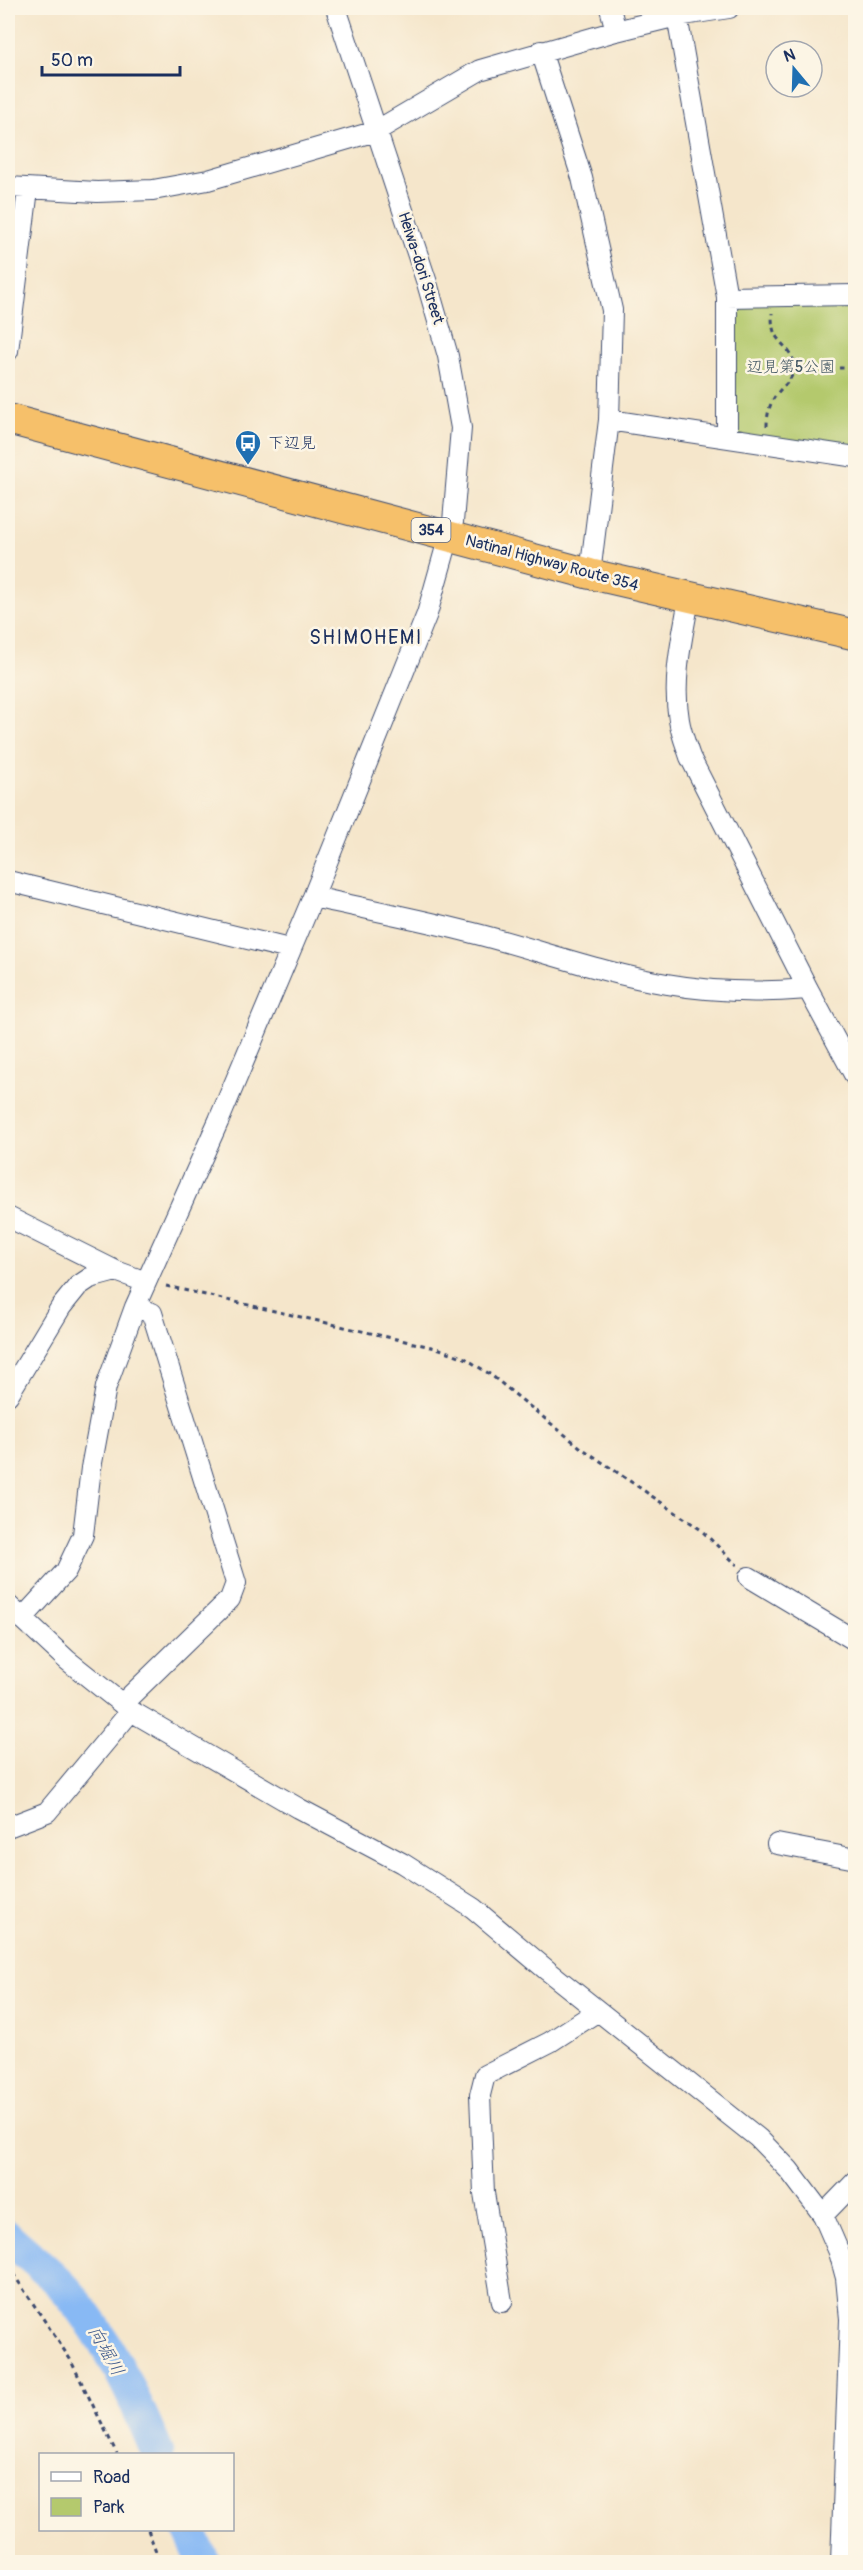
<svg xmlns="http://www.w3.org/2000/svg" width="863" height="2570" viewBox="0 0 863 2570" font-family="Pangolin,'Klee One',sans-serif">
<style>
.green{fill:#b4c96d;stroke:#687c66;stroke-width:1.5}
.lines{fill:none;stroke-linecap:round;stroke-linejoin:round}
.river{stroke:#88b9f4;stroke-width:33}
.minor-casing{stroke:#3c4a6e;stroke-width:22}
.highway-casing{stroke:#3c4a6e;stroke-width:32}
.path{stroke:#3c4a6e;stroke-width:3;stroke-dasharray:4.5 4.5;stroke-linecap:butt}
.minor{stroke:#fff;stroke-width:20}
.highway{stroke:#f6c06b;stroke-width:30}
.labels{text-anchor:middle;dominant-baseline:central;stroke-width:5;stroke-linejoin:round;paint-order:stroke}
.shield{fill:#fcf5e5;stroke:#5e6a86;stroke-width:1.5}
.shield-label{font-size:15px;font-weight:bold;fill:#1b2f5e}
.street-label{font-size:16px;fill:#1b2f5e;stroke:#fcf5e5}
.park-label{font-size:16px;fill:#415662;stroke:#fcf5e5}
.poi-label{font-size:16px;fill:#1b2f5e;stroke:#fcf5e5;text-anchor:start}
.water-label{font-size:18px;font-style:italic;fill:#3c588b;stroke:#fcf5e5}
.quarter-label{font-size:20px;letter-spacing:1.5px;fill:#1b2f5e;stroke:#fcf5e5}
</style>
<rect width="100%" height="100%" fill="#fcf5e5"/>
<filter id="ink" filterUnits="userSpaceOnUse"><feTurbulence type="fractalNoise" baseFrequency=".0167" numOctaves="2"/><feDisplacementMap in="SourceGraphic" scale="12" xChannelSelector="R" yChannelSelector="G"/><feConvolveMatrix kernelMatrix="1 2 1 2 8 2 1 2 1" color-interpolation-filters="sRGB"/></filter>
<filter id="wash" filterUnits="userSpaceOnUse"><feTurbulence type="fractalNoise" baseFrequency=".008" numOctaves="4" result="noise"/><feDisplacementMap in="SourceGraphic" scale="24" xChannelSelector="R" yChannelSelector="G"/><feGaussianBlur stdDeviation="1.35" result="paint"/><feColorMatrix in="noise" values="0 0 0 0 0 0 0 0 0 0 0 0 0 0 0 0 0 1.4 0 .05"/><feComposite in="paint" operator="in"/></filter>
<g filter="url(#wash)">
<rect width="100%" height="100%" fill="#f5e6cb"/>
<!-- green -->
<path class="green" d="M855,295V457L727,437V297Z"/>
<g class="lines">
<!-- river -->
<path class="river" d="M8,2237C28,2256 51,2272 69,2293C109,2340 134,2397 158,2454
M189,2530L204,2562"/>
</g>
</g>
<g filter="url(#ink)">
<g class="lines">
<!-- minor casing -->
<g class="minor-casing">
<path id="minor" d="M610,8L616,31
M677,16L727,297V437
M541,51L582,178L612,310L609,420L590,574
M8,187L97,192L153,190L208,180L376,131L480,70L616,31L677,16L729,8
M727,297L856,295
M8,351L28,189
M609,420L856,457
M689,599C682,639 672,680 679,720C681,733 686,745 690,757L808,989L856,1078
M8,881L289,949
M313,897C366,909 420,919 473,933C537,949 601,973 667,984C712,992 762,993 808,989
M8,1217L116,1271
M8,1395L61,1307L78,1286L90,1278L116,1271L146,1282
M749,1577L856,1641
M8,1605L67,1660L131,1711L298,1808L402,1863L473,1908L548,1971L758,2138L789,2170L823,2215L839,2252L846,2278L850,2319L841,2562
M22,1619L66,1571L83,1535L91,1468L106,1387L135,1307L219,1120L313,897L427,614L453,522L461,428L448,356L427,283L336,8
M122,1704L230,1599L236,1583L152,1313L135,1307
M8,1827L47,1812L131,1711
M777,1844L856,1859
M823,2215L856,2181
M502,2302L484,2193L480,2095L485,2075L550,2042L598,2011"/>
</g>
<!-- highway casing -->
<g class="highway-casing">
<path id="highway" d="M8,419L590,574L856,635"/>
</g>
<!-- path -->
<path class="path" d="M794,368H856
M767,426C767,416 769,404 776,395C783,385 792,382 794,368C795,353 783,347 776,336C772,329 772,321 772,313
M166,1286L440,1349L465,1358L491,1375L580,1447L700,1529L737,1565
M8,2266L70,2359L117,2454
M148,2530L160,2562"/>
<!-- minor -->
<use href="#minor" class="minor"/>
<!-- highway -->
<use href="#highway" class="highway"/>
</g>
</g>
<!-- icons -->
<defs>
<g id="bus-pin" transform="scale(1.35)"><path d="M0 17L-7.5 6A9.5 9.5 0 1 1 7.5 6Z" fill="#1f6fb2" stroke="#fcf5e5"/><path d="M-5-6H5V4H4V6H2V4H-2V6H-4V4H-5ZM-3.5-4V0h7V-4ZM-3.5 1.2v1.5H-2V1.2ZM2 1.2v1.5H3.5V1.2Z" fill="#fff"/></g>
</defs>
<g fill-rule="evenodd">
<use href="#bus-pin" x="248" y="443"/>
</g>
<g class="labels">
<!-- shield labels -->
<rect class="shield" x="411.5" y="518" width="39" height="24" rx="4.5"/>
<g class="shield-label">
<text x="431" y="530">354</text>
</g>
<!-- street labels -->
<g class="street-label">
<text transform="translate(421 268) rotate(72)">Heiwa-dori Street</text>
<text transform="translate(552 563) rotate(15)">Natinal Highway Route 354</text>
</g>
<!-- park labels -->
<g class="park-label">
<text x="791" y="367">辺見第5公園</text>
</g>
<!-- poi labels -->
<g class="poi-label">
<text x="268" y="443">下辺見</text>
</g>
<!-- water labels -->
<g class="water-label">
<text transform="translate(106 2351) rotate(61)">向堀川</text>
</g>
<!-- quarter labels -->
<g class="quarter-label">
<text x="366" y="637">SHIMOHEMI</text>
</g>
</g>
<!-- margin -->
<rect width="863" height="2570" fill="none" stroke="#fcf5e5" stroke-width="30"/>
<!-- legend -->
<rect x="39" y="2453" width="195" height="78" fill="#fcf5e5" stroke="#a2a6af" stroke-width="1.5"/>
<rect x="51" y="2472" width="30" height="9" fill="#ffffff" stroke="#a2a6af" stroke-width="1.5"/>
<text x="93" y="2483" font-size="18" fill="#1b2f5e">Road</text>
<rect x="51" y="2498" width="30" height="18" fill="#b4c96d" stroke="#a2a6af" stroke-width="1.5"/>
<text x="93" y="2513" font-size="18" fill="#1b2f5e">Park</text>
<!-- north arrow -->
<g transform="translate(794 69) rotate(341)"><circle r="28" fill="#fcf5e5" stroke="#a2a6af" stroke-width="1.5"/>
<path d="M0-4.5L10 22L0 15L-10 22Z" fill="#1f6fb2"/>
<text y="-9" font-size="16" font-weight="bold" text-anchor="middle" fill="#1b2f5e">N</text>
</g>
<!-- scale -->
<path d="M42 66v9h138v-9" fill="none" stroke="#1b2f5e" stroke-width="3"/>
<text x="51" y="66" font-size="18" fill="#1b2f5e" stroke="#fcf5e5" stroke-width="4.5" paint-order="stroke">50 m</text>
</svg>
